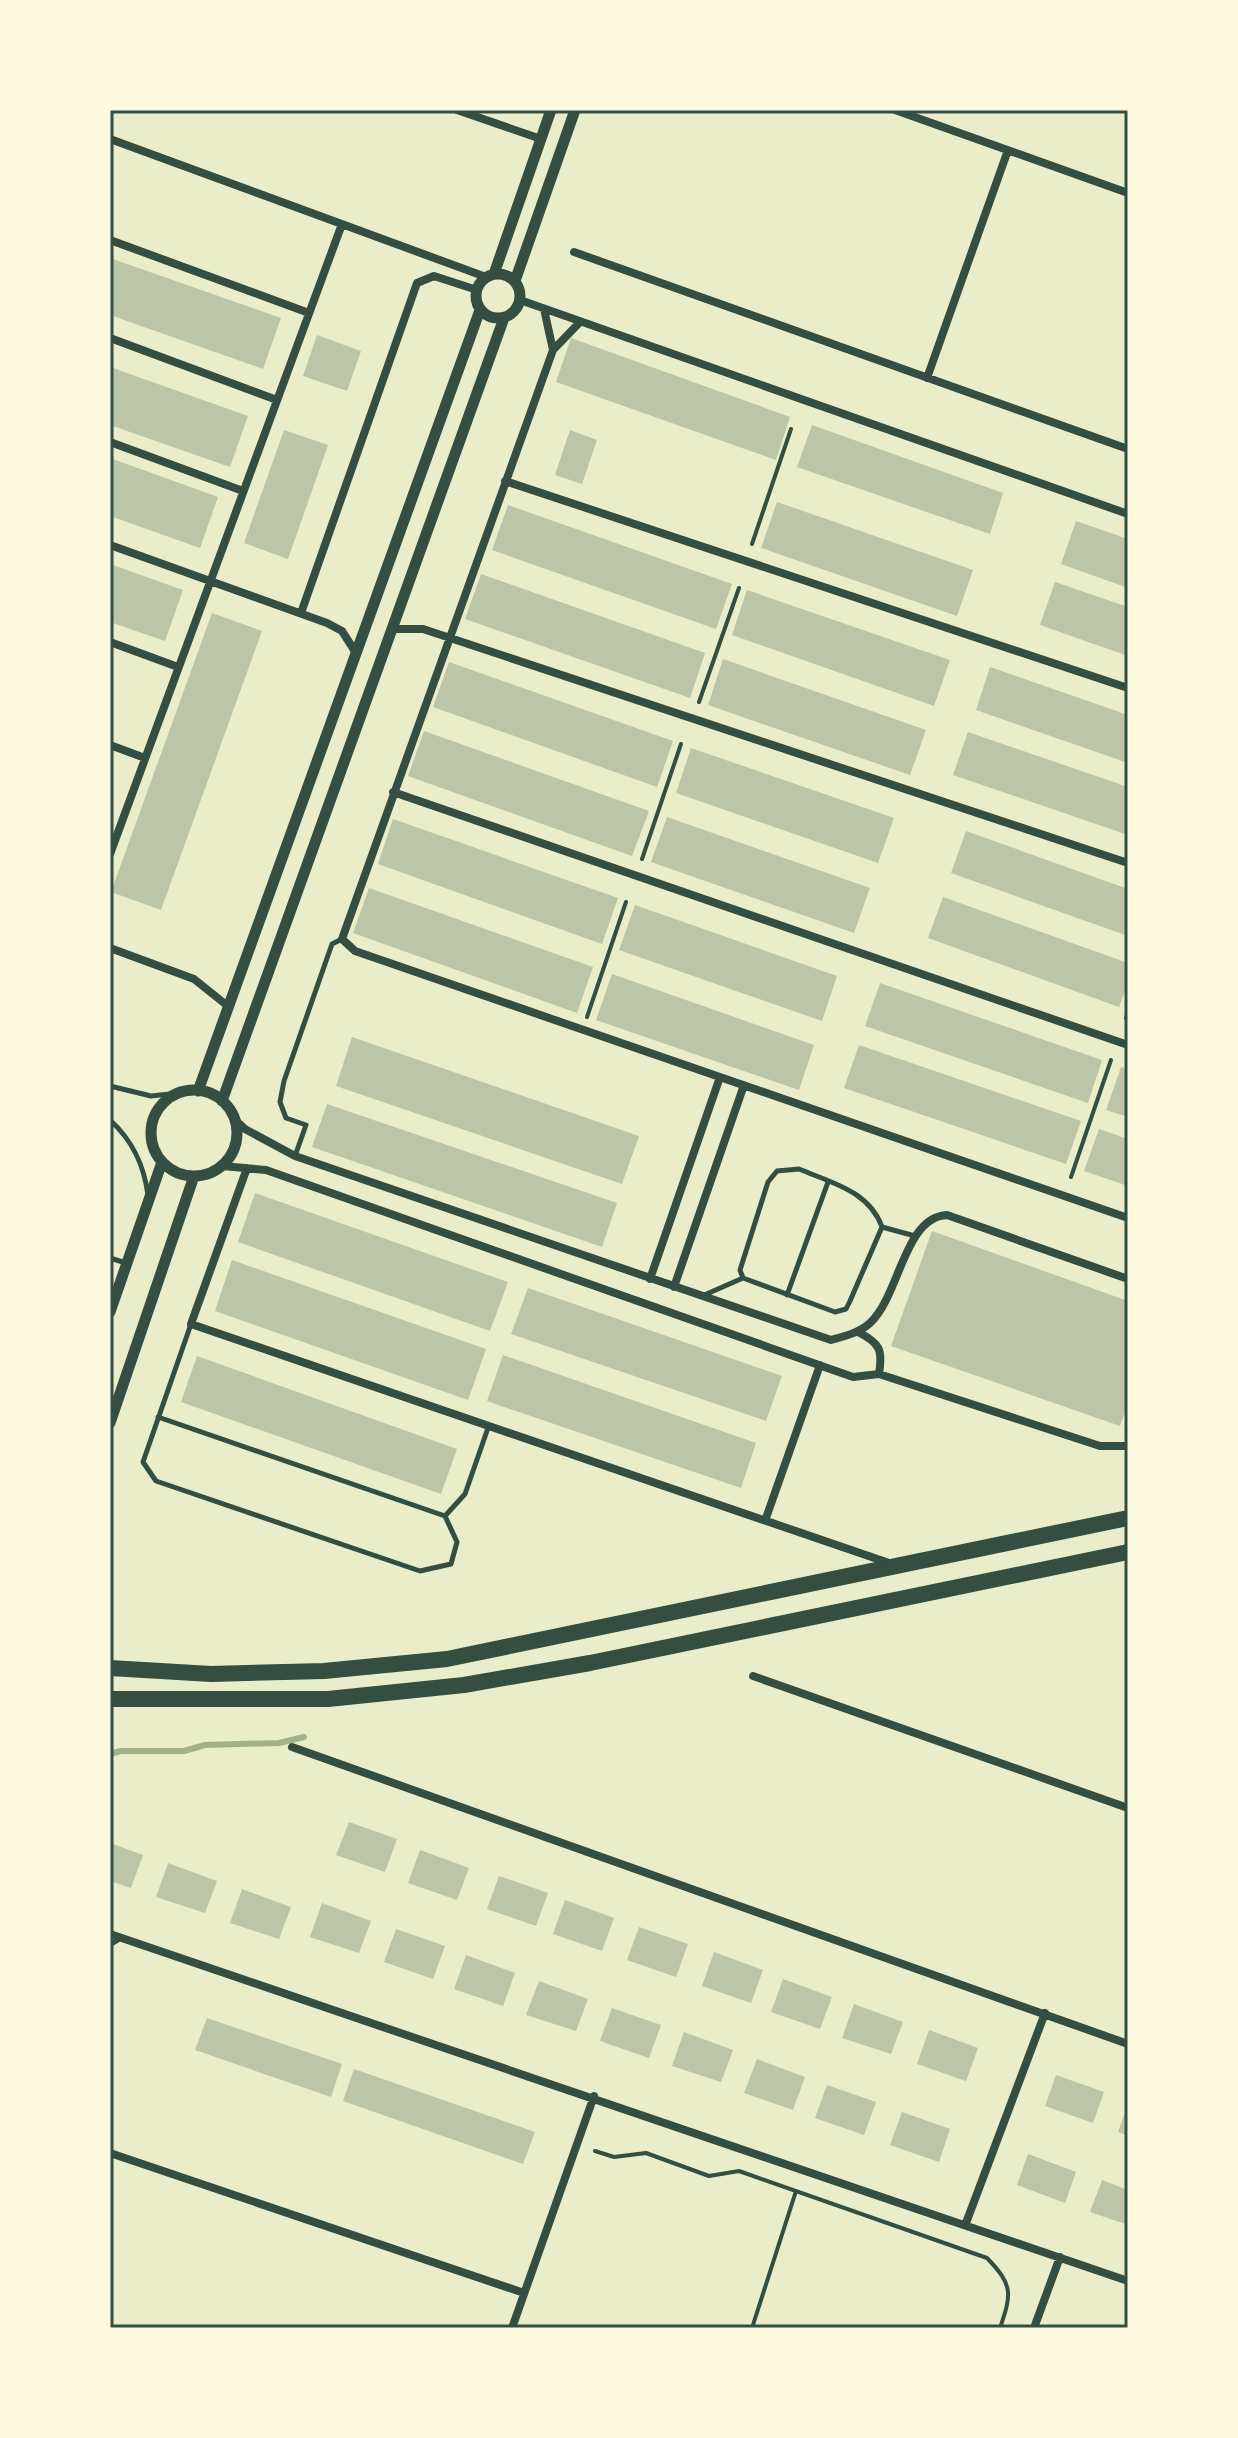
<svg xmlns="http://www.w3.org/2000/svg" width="1238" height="2438" viewBox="0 0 1238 2438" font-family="Figtree,sans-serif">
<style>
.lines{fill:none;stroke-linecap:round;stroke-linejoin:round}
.stream{stroke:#a3b18a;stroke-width:6}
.building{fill:#bcc5a7}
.path{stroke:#344e41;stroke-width:4}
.service{stroke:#344e41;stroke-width:5}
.minor{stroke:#344e41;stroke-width:8}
.tertiary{stroke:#344e41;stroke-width:11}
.trunk{stroke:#344e41;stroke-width:16}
.neatline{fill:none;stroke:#344e41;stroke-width:3}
</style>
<rect width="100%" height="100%" fill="#e9edc9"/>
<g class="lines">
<!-- stream -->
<path class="stream" d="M110,1754L121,1751H184L205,1745L279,1743L304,1737"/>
</g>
<!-- building -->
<path class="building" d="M110,258L281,318L263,369L110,315Z
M317,335L361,351L347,391L303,376Z
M571,338L790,417L776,460L556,382Z
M110,367L248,416L230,467L110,425Z
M812,425L1003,493L990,534L797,467Z
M284,430L328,445L288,559L244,543Z
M570,430L597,440L582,484L555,475Z
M110,458L218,497L200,548L110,516Z
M777,502L973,570L957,616L761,548Z
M508,505L732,584L716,629L492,550Z
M1076,521L1128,539V588L1061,564Z
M110,564L183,590L165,641L110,622Z
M481,574L705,653L690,698L465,619Z
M1055,582L1128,607V656L1040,625Z
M747,590L950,660L934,706L732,635Z
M212,613L262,631L161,910L111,892Z
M723,659L926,730L910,775L708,705Z
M449,662L673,741L657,787L433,707Z
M990,667L1128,715V763L976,710Z
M424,731L649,811L632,856L408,776Z
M968,732L1128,787V835L953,775Z
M691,748L894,818L878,863L676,793Z
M667,817L870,888L854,933L651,862Z
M393,819L618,898L602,944L378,864Z
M966,831L1128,889V936L951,873Z
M369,888L593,967L577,1013L353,933Z
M943,897L1128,963V983L1119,1007L928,938Z
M635,905L837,976L822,1021L619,950Z
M612,974L814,1045L799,1090L596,1020Z
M880,983L1102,1060L1088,1103L865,1026Z
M352,1037L639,1136L622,1184L336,1086Z
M859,1045L1081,1121L1066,1164L844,1088Z
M1121,1067L1128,1069V1117L1106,1110Z
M327,1104L617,1203L602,1247L312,1147Z
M1099,1129L1128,1139V1186L1084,1171Z
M255,1193L508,1282L490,1331L238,1242Z
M932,1231L1128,1301V1403L1120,1426L891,1346Z
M232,1260L486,1349L468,1400L215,1311Z
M528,1288L782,1376L766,1421L511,1334Z
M503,1355L756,1443L741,1488L487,1401Z
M197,1356L457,1449L441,1494L181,1402Z
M349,1822L397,1839L385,1872L336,1855Z
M110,1843L143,1855L131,1888L110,1881Z
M420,1850L469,1868L457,1900L408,1883Z
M168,1863L217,1881L205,1913L156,1897Z
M499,1876L548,1893L536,1926L487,1909Z
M242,1889L291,1907L279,1939L230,1923Z
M565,1900L614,1918L602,1951L553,1934Z
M322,1903L371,1921L359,1953L310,1937Z
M639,1927L688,1944L676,1977L627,1960Z
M396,1929L445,1946L433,1979L384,1962Z
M714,1952L763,1970L751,2003L702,1986Z
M466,1955L515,1973L503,2006L454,1989Z
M783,1979L832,1997L820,2029L771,2012Z
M539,1981L588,1999L576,2031L526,2015Z
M854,2004L903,2022L891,2054L842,2038Z
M612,2008L661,2025L649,2058L600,2041Z
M207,2018L342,2064L331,2097L195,2050Z
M929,2030L978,2048L966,2081L917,2064Z
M684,2032L733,2050L721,2082L672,2066Z
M757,2059L805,2077L793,2110L744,2093Z
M354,2069L535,2132L523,2164L343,2101Z
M1056,2075L1104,2092L1093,2123L1045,2106Z
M827,2085L876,2102L864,2135L815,2118Z
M1128,2104V2136L1118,2132Z
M902,2112L950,2129L939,2162L890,2145Z
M1028,2154L1076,2172L1065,2203L1017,2185Z
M1102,2180L1128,2190V2225L1090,2212Z"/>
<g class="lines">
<!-- path -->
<path class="path" d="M752,544L791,429
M699,702L739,588
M642,859L681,744
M587,1017L626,902
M1126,1018L1128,1011
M1071,1177L1111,1060
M595,2151L614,2157L646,2153L709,2176L739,2171L987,2258C1013,2285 1012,2293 1000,2328
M752,2328L796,2191"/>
<!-- service -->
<path class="service" d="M110,1086L151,1096L179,1093
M110,1120C133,1141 144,1165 148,1195
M295,1156L306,1125L286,1118L280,1102L284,1081L332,944L342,939
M799,1169C832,1183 869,1191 882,1227L850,1301L846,1309L835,1312L743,1278L740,1270L768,1182L777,1171Z
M882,1227L915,1236
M110,1258L126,1263
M787,1295L828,1182
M702,1296L743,1278
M191,1324L143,1462L156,1481L420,1571L451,1564L457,1542L445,1516L465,1494L489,1425
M158,1417L445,1516
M110,1945L121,1938"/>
<!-- minor -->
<path class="minor" d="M457,110L541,139
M895,110L1128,193
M110,139L486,277
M110,240L309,313
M574,252L1128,449
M520,300L1128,514
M544,309L553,350
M580,322L553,350L342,939L355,951L1128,1218
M110,338L277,400
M927,378L1008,150
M110,442L243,491
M505,481L1128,688
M110,545L327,623L342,631L356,653
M301,613L417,283L434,276L477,290
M392,629H423L1128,863
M110,642L178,667
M110,745L145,758
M393,792L1128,1045
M110,854L342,224
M110,948L194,979L229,1007
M234,1119L245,1129L295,1156L831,1340C845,1336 859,1333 870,1323C900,1295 904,1217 947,1215L1128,1279
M222,1166L266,1170L853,1377L879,1374L1100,1446H1128
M247,1168L191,1324L892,1564
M650,1279L720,1077
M674,1287L744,1085
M858,1332C880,1343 883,1350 879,1374
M766,1518L820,1365
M753,1676L1128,1808
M292,1747L1128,2044
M110,1934L1128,2281
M110,2153L524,2293
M966,2223L1045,2013
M512,2328L594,2096
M1034,2328L1060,2257"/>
<!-- tertiary -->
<path class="tertiary" d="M476 296a22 22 0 1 1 44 0a22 22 0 1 1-44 0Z
M494,274L551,110
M515,281L575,110
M151 1133a43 43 0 1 1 86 0a43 43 0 1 1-86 0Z
M198,1091L480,310
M222,1101L504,318
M110,1312L162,1162
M110,1423L194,1176"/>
<!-- trunk -->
<path class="trunk" d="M110,1668L211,1674L324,1671L447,1659L1128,1518
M110,1699H328L464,1685L590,1663L1128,1552"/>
</g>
<!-- border -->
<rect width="1238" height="2438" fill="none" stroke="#fefae0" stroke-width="224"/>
<rect x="112" y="112" width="1014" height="2214" class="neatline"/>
</svg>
